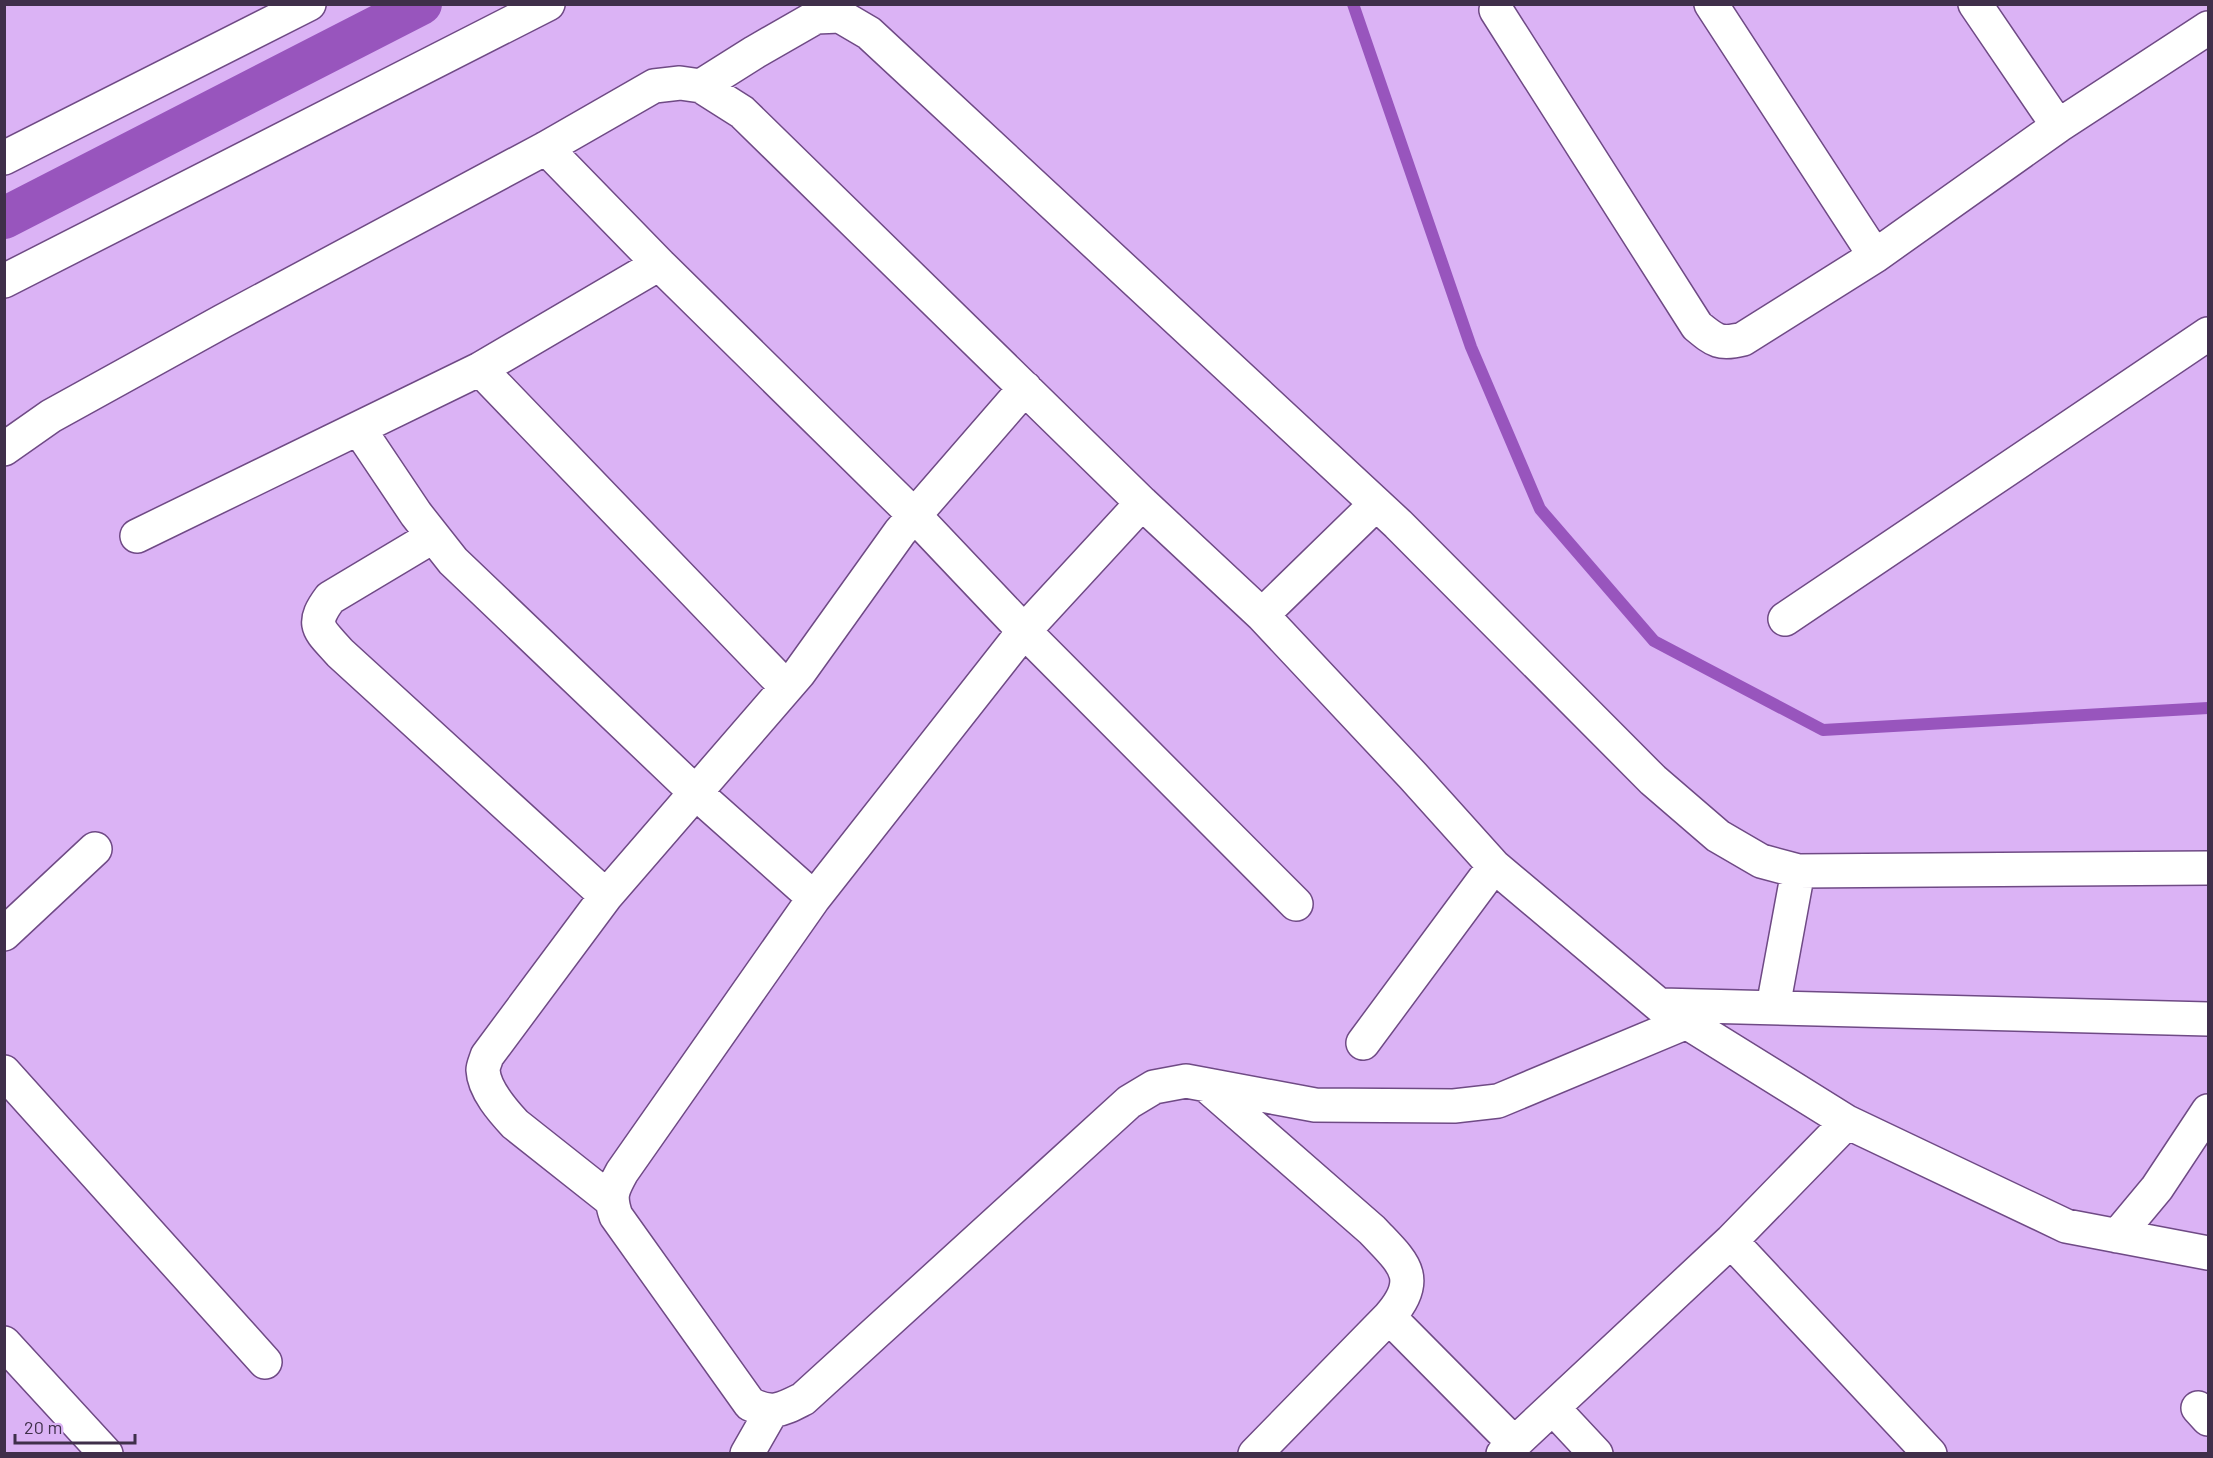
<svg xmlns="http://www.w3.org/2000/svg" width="2213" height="1458" viewBox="0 0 2213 1458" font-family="Barlow,sans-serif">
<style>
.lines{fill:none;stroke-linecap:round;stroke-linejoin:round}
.stream{stroke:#9855bd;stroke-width:12}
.canal{stroke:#9855bd;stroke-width:42}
.minor-casing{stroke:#6f4a85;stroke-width:36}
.minor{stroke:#fff;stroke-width:33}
</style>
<rect width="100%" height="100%" fill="#dbb3f5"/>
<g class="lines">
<!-- stream -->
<path class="stream" d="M1353,4L1471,347L1540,509L1654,641L1823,730L2208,708"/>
<!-- canal -->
<path class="canal" d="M4,218L421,4"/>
<!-- minor casing -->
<g class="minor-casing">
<path id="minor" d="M1711,4L1875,256
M1975,4L2058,126
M1496,10L1697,326C1715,341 1720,345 1743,339L1875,256L2058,126L2208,28
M701,86L755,52L816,17L840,16L869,33L1398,524L1653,780L1718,836L1761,861L1798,871L2208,868
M546,148L659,264L914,515L1024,631L1296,904
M4,158L309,4
M4,281L548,4
M480,369L786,687
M359,429L416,514L453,561L696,793L814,898
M4,449L51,416L223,321L546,148L654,86L680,83L701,86L742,112L1142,503L1262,615L1413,776L1494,866L1659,1005L1847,1122L2066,1226L2208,1253
M1142,503L1024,631L814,898L622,1172C612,1190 609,1196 616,1216L750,1404C773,1415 781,1410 803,1399L1129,1102L1154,1087L1186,1081L1315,1105L1454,1106L1498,1101L1687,1022
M137,536L480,369L659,264
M432,537L330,598C309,626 320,630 340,653L606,896
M1262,615L1376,504
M1785,619L2208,334
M4,934L95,849
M1661,1005L2208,1019
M1773,1007L1798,871
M1363,1043L1494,866
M4,1072L265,1362
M1206,1085L1372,1230C1402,1262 1424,1277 1389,1317L1255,1454
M611,1200L515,1124C503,1111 484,1090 483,1070C483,1066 486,1060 487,1056L606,896L799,673L900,532L1025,388
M2117,1236L2157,1188L2208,1111
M1731,1241L1930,1454
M1389,1317L1514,1443
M4,1343L106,1454
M1553,1408L1596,1454
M2198,1408L2208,1419
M747,1454L771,1412
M1503,1454L1731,1241L1847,1122"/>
</g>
<!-- minor -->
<use href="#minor" class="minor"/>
</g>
<!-- border -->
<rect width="2213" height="1458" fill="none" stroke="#3f2f4a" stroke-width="12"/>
<!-- scale -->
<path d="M15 1434v9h120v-9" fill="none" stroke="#3f2f4a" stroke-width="3"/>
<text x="24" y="1434" font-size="18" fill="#3f2f4a" stroke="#dbb3f5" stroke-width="4.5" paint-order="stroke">20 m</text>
</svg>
